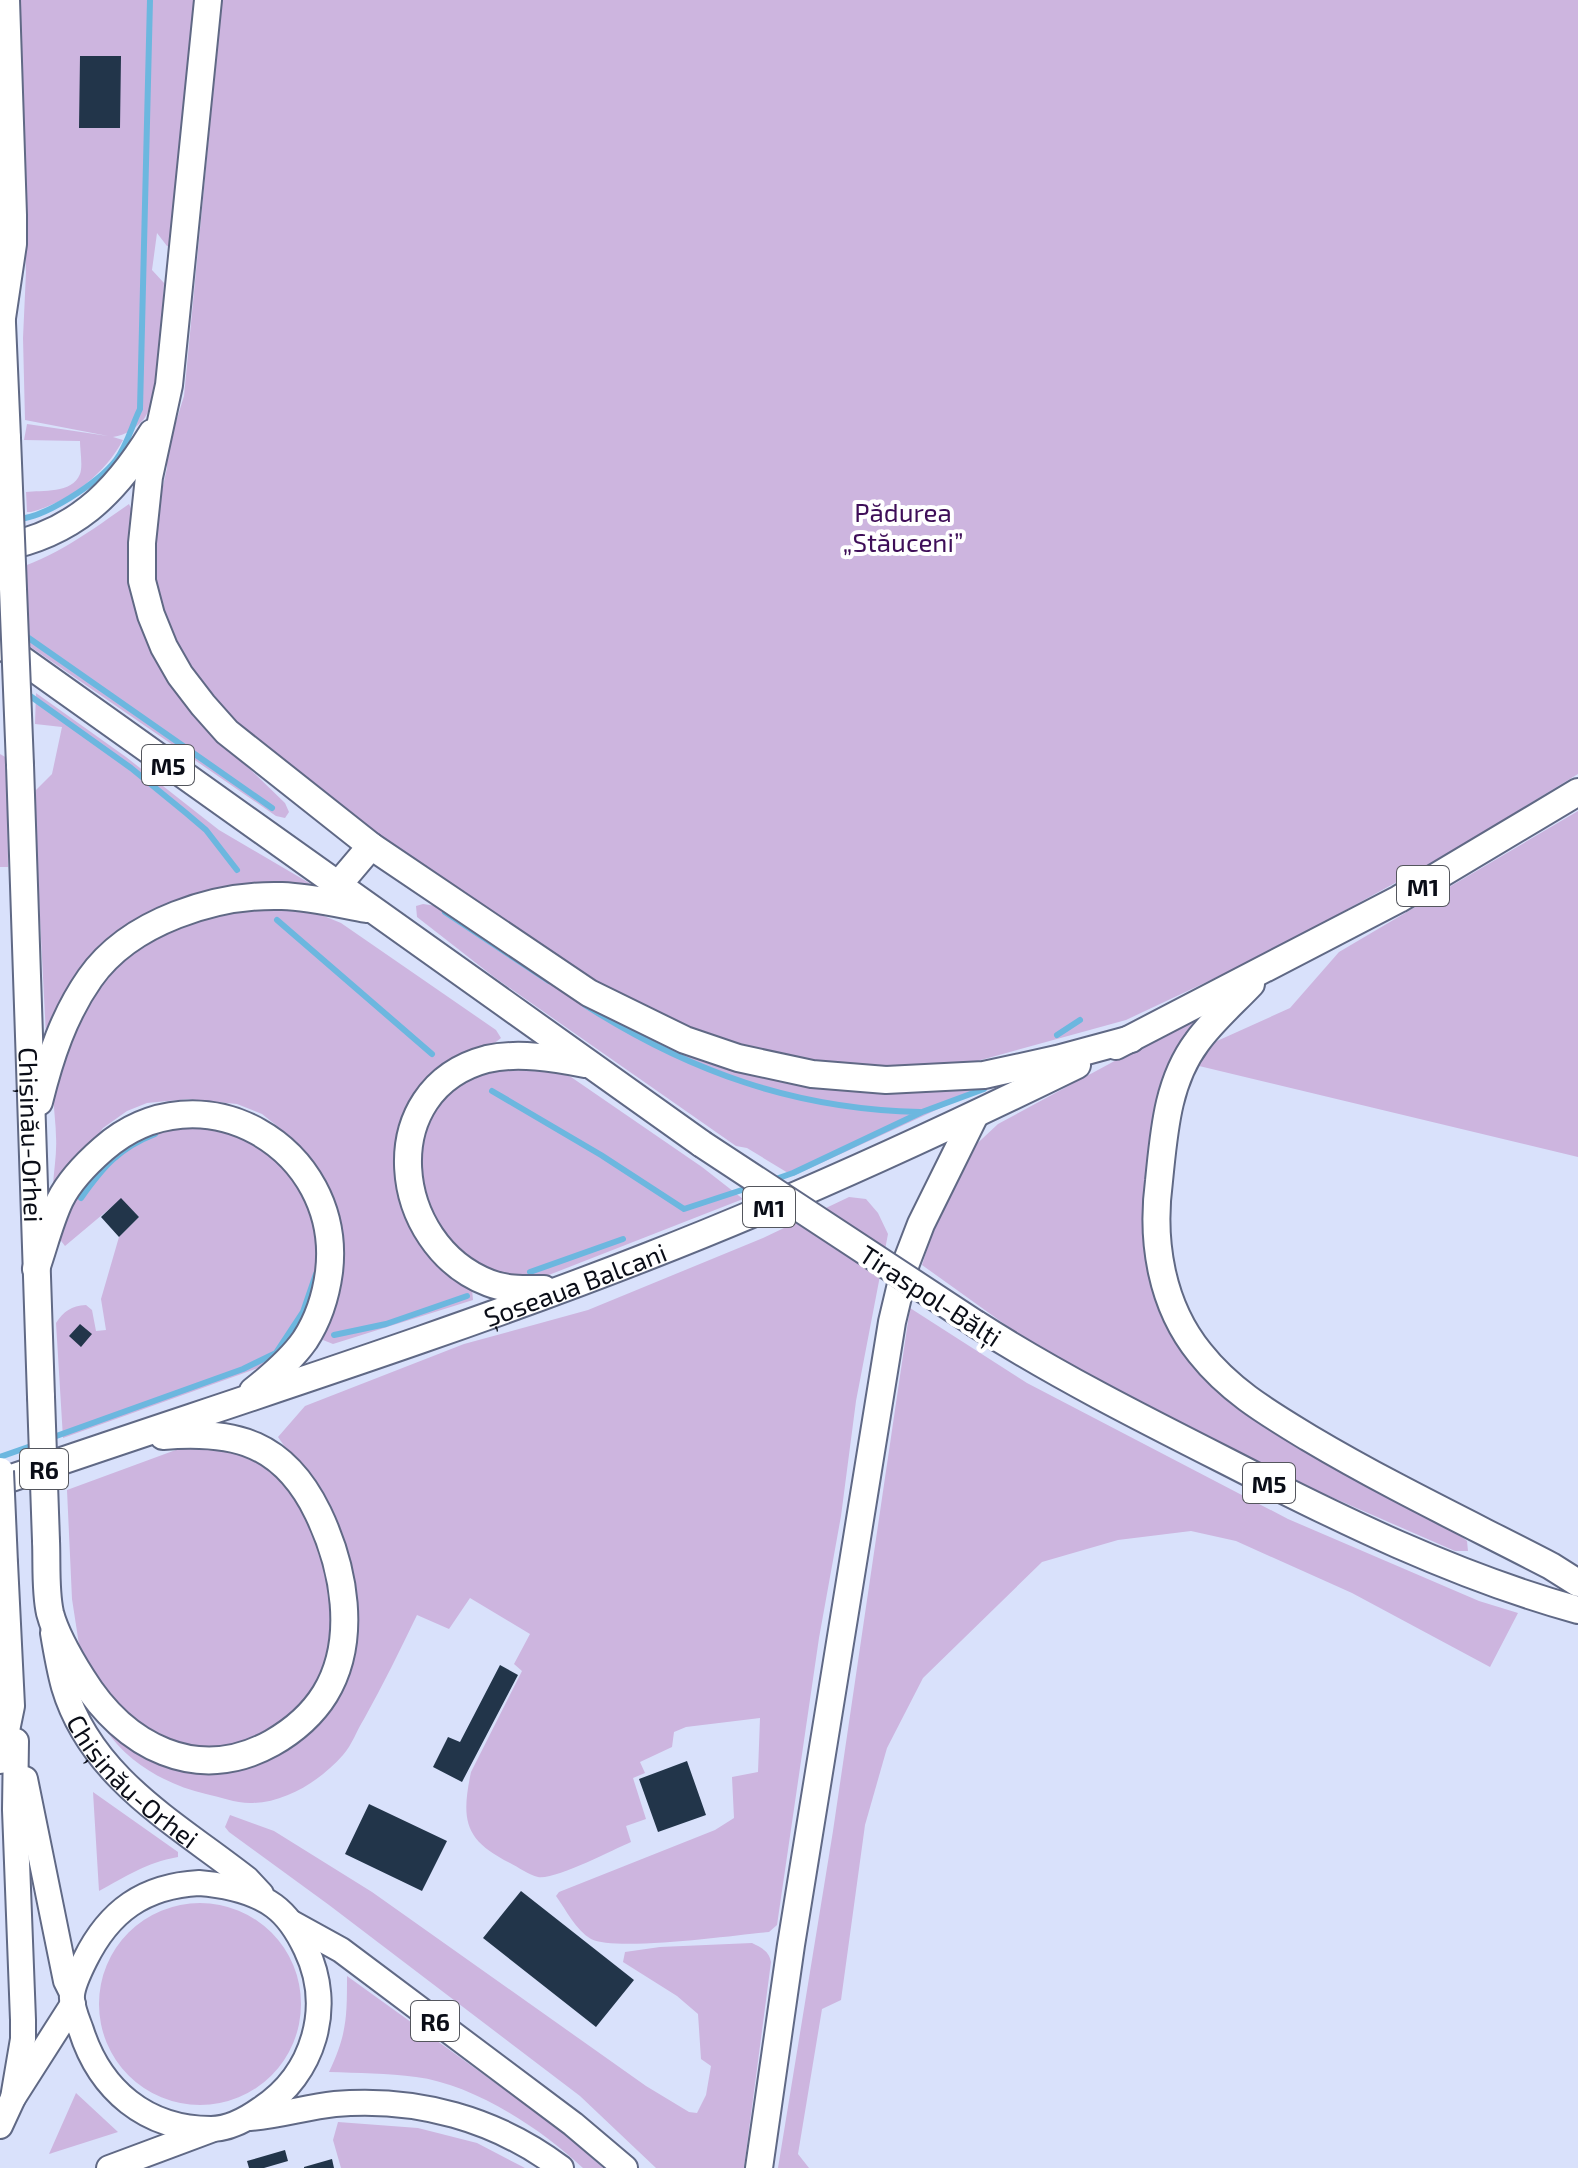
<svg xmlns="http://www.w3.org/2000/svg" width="1578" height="2168" viewBox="0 0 1578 2168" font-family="'Exo 2',sans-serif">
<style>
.green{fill:#cdb5df}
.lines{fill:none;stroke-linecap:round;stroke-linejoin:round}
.stream{stroke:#6cb7df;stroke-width:6}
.building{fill:#22354a}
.major-casing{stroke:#606985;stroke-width:28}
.highway-casing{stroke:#606985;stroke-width:30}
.major{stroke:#fff;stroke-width:24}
.highway{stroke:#fff;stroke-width:26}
.highway-bridge-casing{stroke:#606985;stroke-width:30;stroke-linecap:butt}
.highway-bridge{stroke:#fff;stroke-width:26}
.labels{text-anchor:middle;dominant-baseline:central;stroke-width:8;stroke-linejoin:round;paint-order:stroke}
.shield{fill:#fff;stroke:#54565d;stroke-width:2}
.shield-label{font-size:24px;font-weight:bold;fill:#0a0d17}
.park-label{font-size:26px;fill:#3e0e58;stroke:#fff}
.street-label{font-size:26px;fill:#0a0d17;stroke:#fff}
</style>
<rect width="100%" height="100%" fill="#d9e1fb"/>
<!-- green -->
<path class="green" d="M15,0H195L171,247L167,246L157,233L152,270L164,283C162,311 159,401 144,419C135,429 126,435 113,437L123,440C104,475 69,502 31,512H27L26,492C42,490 72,494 80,474C83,466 80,450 80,441L24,440L27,424L108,436L25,420L23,338L26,272Z
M222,0H1578V774L1444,856L1266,954L1126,1020L952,1068L825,1067L726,1046L604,992L360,823L243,728L208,693L177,648L157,610L152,534L167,468V451L184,396Z
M129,504L137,522L140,601L228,748L285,803L289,812L285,818L276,816L0,626V573C48,563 89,532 129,504Z
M36,693L126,757L219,830L311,884L308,890L168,908L46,1035L34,802L36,790L52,774L62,727L35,724Z
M0,754L7,758L8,867H0Z
M1578,811V1157L1195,1065L1217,1041L1290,1008L1339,952Z
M423,904L451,908L683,1051L983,1083L986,1090L947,1105L793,1176L747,1148L736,1146L494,977L417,917L416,906Z
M276,908L319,914L341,923L496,1030L501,1038C489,1049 469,1050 455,1060C428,1079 415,1116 400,1145L464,1280L472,1289L473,1300L333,1344L323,1340L326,1322L331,1200L319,1172L296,1141L262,1114L237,1104L188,1099L147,1103L127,1111L103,1128L59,1187L53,1185C54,1169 57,1153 56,1137C56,1123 53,1108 54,1094C55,1077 65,1058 71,1042C107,943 177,916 276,908Z
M1196,1017L1164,1086L1162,1310L1187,1359L1240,1407L1457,1533L1467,1541L1468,1551H1455L1290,1479L1083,1371L1024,1338L922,1265L931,1237L968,1152L998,1124Z
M509,1063L543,1067L571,1077L702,1167L743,1199L536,1280L499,1274L473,1262L435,1223L426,1204L419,1155L432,1113L460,1084Z
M184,1125C204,1125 250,1136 266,1148C272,1152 277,1161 282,1166C307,1196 322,1234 316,1274C310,1310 287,1343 261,1367L63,1438L56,1323C64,1311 71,1306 86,1305L92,1310L96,1331L106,1330L101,1299L119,1237L139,1217L121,1199L65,1246L58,1237C74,1176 125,1141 184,1125Z
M849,1197L866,1199L878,1213L888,1234L856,1401L841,1516L819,1638L777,1925L769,1932C735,1935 616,1952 591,1939C576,1930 566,1910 556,1896L559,1892L715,1830L734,1818L732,1777L758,1772L760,1718L686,1727L674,1732L672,1747L640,1762L645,1773L633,1778L646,1819L626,1826L631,1842C612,1850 556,1880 538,1877C529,1875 518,1867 510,1863C464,1840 461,1820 471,1772L522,1671L514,1664L530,1634L470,1598L449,1629L417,1615C400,1650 383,1685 364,1719C357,1730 352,1745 343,1755C321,1780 287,1802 253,1803C238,1804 220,1797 206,1794C167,1785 128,1763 106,1730V1725L123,1735L259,1762L353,1641L299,1467L278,1437L305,1406L464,1344L588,1310L763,1238Z
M910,1308L1027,1383L1288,1519L1479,1601L1518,1613L1490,1667L1352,1593L1236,1541L1191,1531L1118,1540L1042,1562L923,1678L887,1748L865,1825L841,2000L822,2009L798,2154L809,2168H778L833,1831Z
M210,1441L272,1467L313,1520L334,1586L331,1653L319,1683L298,1709L272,1731L243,1745L212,1752L157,1737L107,1697L80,1651L72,1599L67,1490L192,1444Z
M93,1792L178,1852V1857C145,1863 127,1876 99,1891Z
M230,1815L274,1831L372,1892L646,2086L689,2112L697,2113L706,2095L711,2066L701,2059L698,2014L677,1996L623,1962L625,1952L660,1947L752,1943C762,1948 769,1951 771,1962L744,2168H656L580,2096L329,1905L229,1832L225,1827Z
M99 2004a101 101 0 1 1 202 0a101 101 0 1 1-202 0Z
M347,1976L558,2128L603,2168H583C542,2129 473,2084 416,2077C388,2073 358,2073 329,2072C347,2034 347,2017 347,1976Z
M76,2093L118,2132L49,2154Z
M338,2122L418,2128L477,2143L525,2168H341L333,2140Z"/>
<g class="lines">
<!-- stream -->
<path class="stream" d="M16,519C44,519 99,482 116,460C127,446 132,425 140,409L150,0
M23,634L272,808
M26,693L131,768L186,813L206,830L237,870
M445,912L549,981
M277,920L432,1054
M585,1005C690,1072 795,1109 920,1112
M1057,1035L1080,1020
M492,1091L601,1155L684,1209L751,1187
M773,1180L793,1173L922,1112L984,1089
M81,1198C103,1167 119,1148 155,1134
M530,1272L623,1239
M334,1335L386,1324L467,1296
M48,1439L243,1369L276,1353L303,1312L316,1274
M0,1457L34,1445"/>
</g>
<!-- building -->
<path class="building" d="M80,56H121L120,128H79Z
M121,1198L139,1217L119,1237L101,1217Z
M80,1324L92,1334L81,1347L69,1336Z
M500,1665L518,1675L462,1782L433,1767L448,1737L460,1742Z
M687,1761L706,1815L658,1832L639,1779Z
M369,1804L447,1841L422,1891L345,1854Z
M521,1891L634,1980L596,2027L483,1938Z
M285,2150L288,2161L264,2168H249L247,2161Z
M332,2159L334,2168H304V2167Z"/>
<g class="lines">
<!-- major casing -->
<g class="major-casing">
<g id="major">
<path id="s1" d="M53,1633C56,1651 59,1669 64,1687C91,1778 177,1824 247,1879L261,1894"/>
<path d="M25,1779L66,1981L72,1993"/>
<path d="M199,1883C225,1885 252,1890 274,1906C289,1917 298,1932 306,1949C334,2007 314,2074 261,2109C247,2119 229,2129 211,2129C146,2129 100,2090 81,2030C77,2019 71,2006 72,1995C73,1984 80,1970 85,1960C109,1911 144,1886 199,1883Z"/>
<path d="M292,1923L341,1950L573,2124L625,2168"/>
<path d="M13,2098L23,2039V2020L15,1810L16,1741"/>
<path d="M250,2118C279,2116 306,2107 335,2104C417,2097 496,2119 561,2168"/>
<path d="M0,2126L13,2098L73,2004"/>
<path d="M109,2168L211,2130"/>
</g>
</g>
<!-- highway casing -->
<g class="highway-casing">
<g id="highway">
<path d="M208,0L169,385L149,477L142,543V581L151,615L164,647L180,675L203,705L227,732L371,846L589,993L685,1040L738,1058L812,1074L886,1080L984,1075L1057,1059L1131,1039"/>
<path d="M1,300L7,438"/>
<path d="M2,318L13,244V215L6,0"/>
<path d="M0,548C73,534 114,495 152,433"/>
<path d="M0,644L702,1144"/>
<path id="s2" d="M20,765L41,1397"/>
<path d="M338,885L371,846"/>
<path d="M1251,984C1233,1003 1212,1021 1197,1042C1167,1082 1164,1133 1159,1181C1151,1241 1161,1305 1200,1353C1230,1391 1268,1413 1309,1438C1388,1485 1470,1524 1551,1566L1578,1583"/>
<path d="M1116,1046L1399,899L1578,792"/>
<path d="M39,1102C50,1057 64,1015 90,978C130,921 216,894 282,896C310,897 339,904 367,909"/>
<path d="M36,1269C44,1246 50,1221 60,1200C70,1180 87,1163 103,1149C200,1064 344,1147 329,1272C326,1295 318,1320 305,1340C291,1360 272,1376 253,1391"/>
<path d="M544,1289C525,1289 507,1290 489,1283C390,1245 373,1089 487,1059C518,1052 554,1058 585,1064"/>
<path d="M976,1324C1056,1375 1141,1418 1226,1461C1339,1519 1455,1576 1578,1610"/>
<path id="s3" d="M0,1482C215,1408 434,1340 646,1257C793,1200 936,1134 1077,1065"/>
<path d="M46,1541C47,1563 45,1591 50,1613C56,1636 70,1659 82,1678C124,1746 197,1785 272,1743C293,1731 312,1715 325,1694C358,1640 344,1567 318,1513C284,1443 236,1430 163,1436"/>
<path d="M0,1760L11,1706L4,1563"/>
<path d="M759,2168L791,1945L892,1322L906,1263L921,1224L975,1115"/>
</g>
</g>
<!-- major -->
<use href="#major" class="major"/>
<!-- highway -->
<use href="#highway" class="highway"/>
<!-- highway-bridge casing -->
<g class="highway-bridge-casing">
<path id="highway-bridge" d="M7,438L20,765
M702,1144L976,1324
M41,1397L46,1541
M0,1471L4,1563"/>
</g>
<!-- highway-bridge -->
<use href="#highway-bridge" class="highway-bridge"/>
</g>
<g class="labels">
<!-- shield labels -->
<g class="shield">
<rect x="142" y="745" width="52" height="40" rx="6"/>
<rect x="1397" y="866" width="52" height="40" rx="6"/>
<rect x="743" y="1187" width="52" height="40" rx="6"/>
<rect x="20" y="1449" width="48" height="40" rx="6"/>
<rect x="1243" y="1463" width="52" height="40" rx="6"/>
<rect x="411" y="2001" width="48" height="40" rx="6"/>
</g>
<g class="shield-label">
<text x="168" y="765">M5</text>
<text x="1423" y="886">M1</text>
<text x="769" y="1207">M1</text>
<text x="44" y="1469">R6</text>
<text x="1269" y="1483">M5</text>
<text x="435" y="2021">R6</text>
</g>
<!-- park labels -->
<g class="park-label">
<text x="903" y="511">Pădurea<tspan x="903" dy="30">„Stăuceni”</tspan></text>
</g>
<!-- street labels -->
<g class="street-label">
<text stroke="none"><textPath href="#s2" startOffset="370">Chișinău-Orhei</textPath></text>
<text stroke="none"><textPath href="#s3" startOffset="608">Șoseaua Balcani</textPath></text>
<text transform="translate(931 1295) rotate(33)">Tiraspol-Bălți</text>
<text stroke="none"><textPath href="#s1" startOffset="174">Chișinău-Orhei</textPath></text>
</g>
</g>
</svg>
